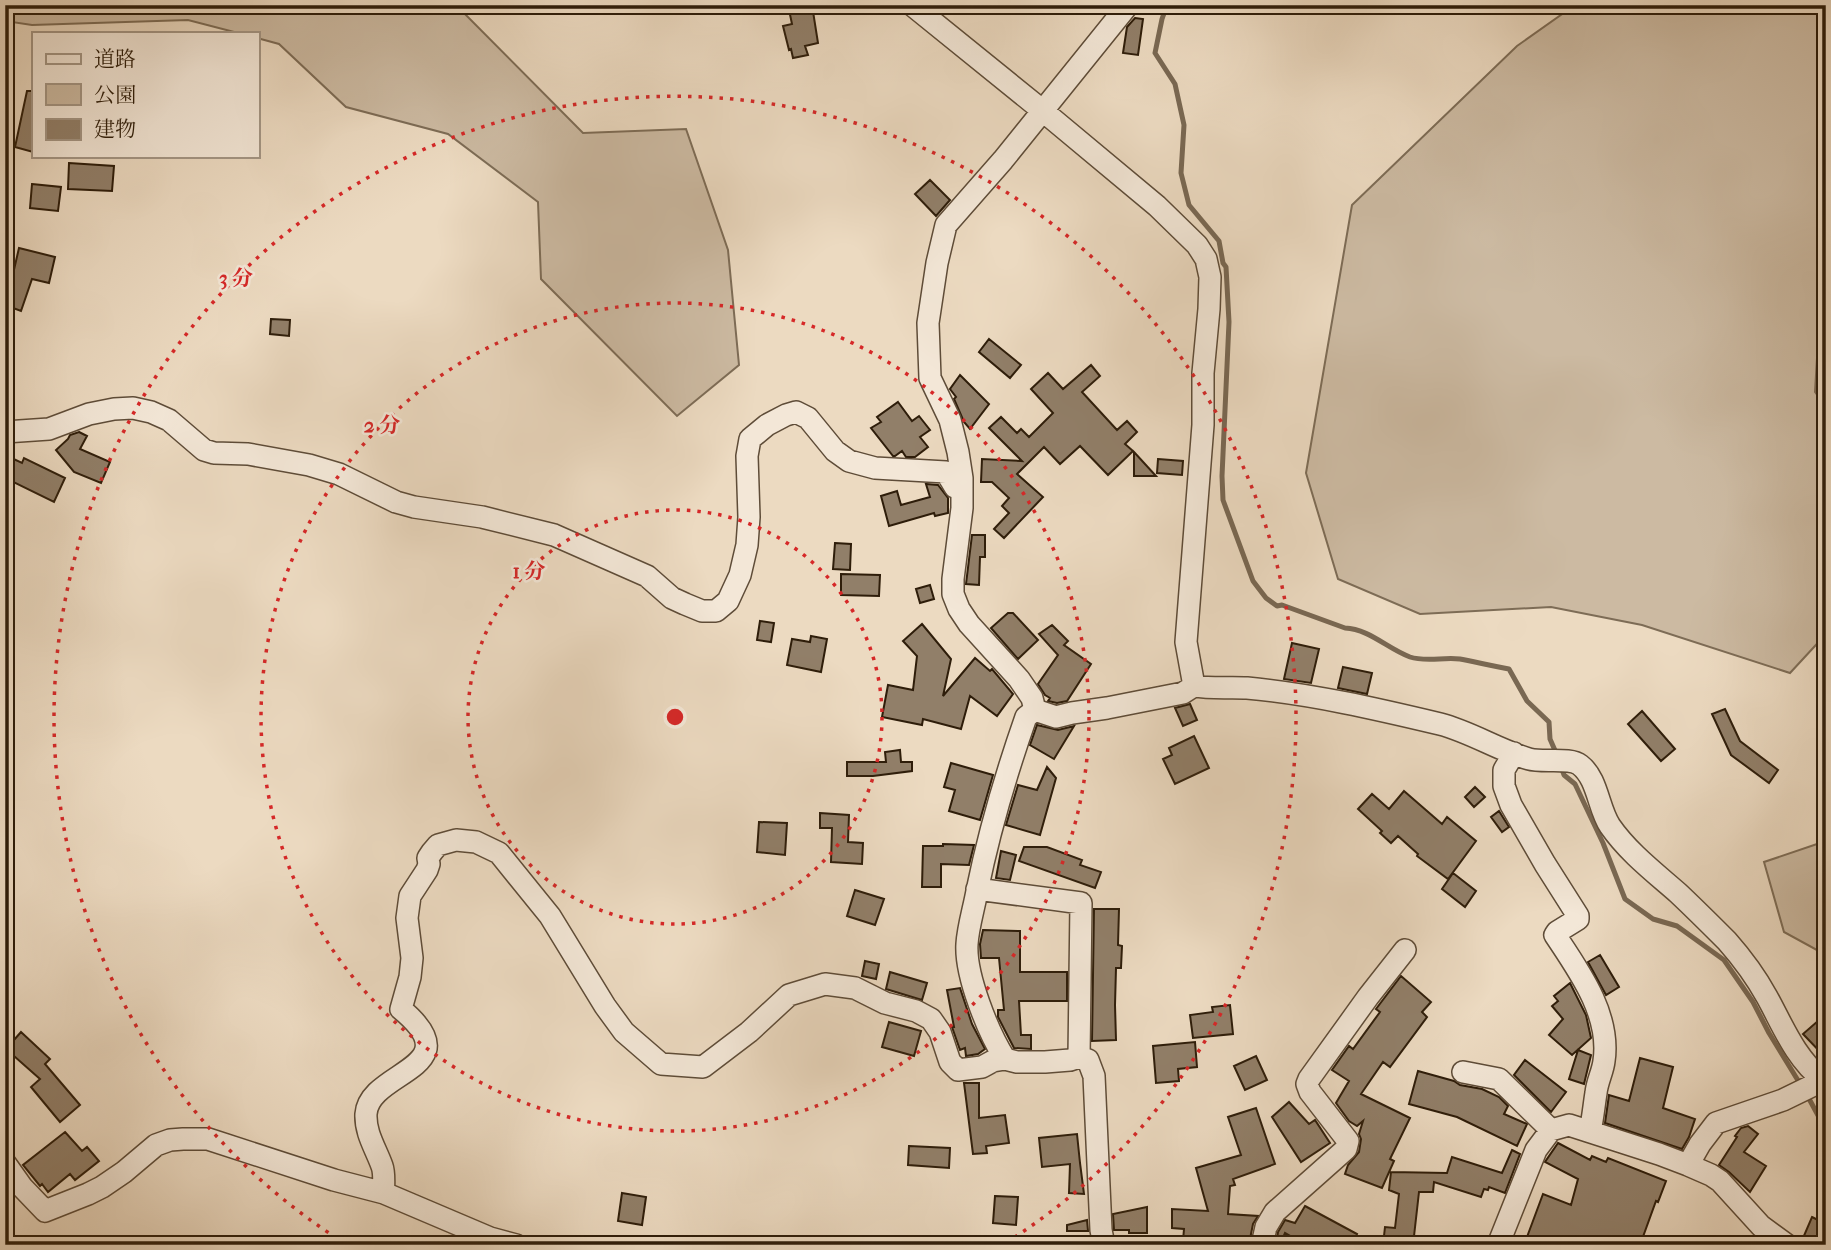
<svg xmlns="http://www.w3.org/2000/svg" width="1831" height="1250" viewBox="0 0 1831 1250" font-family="'IM FELL French Canon','Noto Serif JP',serif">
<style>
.green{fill:#ccbaa2;stroke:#7d6c56;stroke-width:2}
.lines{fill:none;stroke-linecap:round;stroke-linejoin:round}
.stream{stroke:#796853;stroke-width:5}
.building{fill:#917f69;stroke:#2e1d0a;stroke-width:2}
.minor-casing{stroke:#5e4c38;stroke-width:24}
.minor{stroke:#f3e7d7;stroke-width:21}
.ring{fill:none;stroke:#d62828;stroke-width:3.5;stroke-dasharray:3.5 7}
.centre{fill:#d62828;stroke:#f3e7d7;stroke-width:3.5}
.ring-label{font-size:21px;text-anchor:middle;font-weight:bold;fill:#d62828;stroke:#f3e7d7;stroke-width:5;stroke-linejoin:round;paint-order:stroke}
</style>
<rect width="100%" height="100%" fill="#ecdac1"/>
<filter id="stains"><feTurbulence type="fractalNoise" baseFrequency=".00286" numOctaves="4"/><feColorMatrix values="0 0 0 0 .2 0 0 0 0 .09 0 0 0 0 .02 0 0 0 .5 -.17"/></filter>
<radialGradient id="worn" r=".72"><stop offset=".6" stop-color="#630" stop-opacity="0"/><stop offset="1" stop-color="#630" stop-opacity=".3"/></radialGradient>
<!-- green -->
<path class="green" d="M5,5H456L583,133L686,129L728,250L739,365L677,416L541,279L538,202L448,134L346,107L279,44L257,38V33H238L188,20L32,25L5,21Z
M1575,5H1826V328L1818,341L1815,392L1826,407V634L1790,673L1642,625L1551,607L1420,614L1338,579L1306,473L1352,205L1517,46Z
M1826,841V955L1784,932L1764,862Z"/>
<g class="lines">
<!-- stream -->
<path class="stream" d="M1167,5L1162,19L1155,53L1175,84L1184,125L1181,173L1189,205L1219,241L1223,263L1226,267L1229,322L1222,476L1223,500L1253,581L1266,598L1277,606L1282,605L1345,628C1369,629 1388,649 1410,657C1425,662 1444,657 1460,659C1476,662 1492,666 1509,669L1527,701L1549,722L1550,739L1557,755
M1560,764L1564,775L1575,784L1603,843L1625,899L1653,919L1677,926L1724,960L1753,1002L1769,1033L1802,1087
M1807,1095L1820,1119L1826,1135"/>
</g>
<!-- building -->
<path class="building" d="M788,5H812L818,43L805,46L808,55L793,58L791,49L789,50L783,26L792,24Z
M1135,18L1143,19L1138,55L1123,53L1127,27Z
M27,91H33V152L15,147Z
M69,163L114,166L112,191L68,189Z
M930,180L950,200L936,216L915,194Z
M32,184L61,187L58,211L30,208Z
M19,248L55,257L49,283L32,279L21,311L5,305V286L10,287Z
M271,319L290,320L289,336L270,334Z
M989,339L1021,365L1010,378L979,352Z
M1091,365L1100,376L1082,392L1117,430L1127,421L1137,432L1125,444L1133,451L1108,475L1080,446L1060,464L1044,447L1017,474L1043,497L1004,538L994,529L1009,513L1002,506L1009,498L992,482H981L982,459L1022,461L989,428L1001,417L1017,433L1021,429L1029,437L1053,413L1031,389L1048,373L1063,389Z
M960,375L989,404L970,429L964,422L954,399L956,397L950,389Z
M898,402L912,421L919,416L930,430L920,437L928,447L915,457H906L902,451L895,456H893L871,428L881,422L877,417Z
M79,432L87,436L80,449L110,462L101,483L74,472L56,450L68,439L70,435Z
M1134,452L1156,476H1134Z
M5,455L22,463L24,458L65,478L54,502L5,478Z
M1158,459L1183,461L1182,475L1157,473Z
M926,484L938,485L948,498V513L935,516L934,513L889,526L881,496L897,491L901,505L930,497Z
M972,535H985V557H980L979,585L966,584Z
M835,543L851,544L850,570L833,569Z
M841,574L880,575L879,596L841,595Z
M930,585L934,599L920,603L916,589Z
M1008,613H1013L1038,640L1018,659L991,628Z
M760,621L774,623L771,642L757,640Z
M922,624L951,659L943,696L975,658L990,671L992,669L1013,694L997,716L970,696L961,729L923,719L922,725L882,717L888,685L913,690L917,656L903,641Z
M1052,625L1068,641L1064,645L1091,664L1067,701L1057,703L1048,701L1050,698L1045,695L1038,684L1058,655L1039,634Z
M811,636L827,639L821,672L787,665L792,639L810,642Z
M1292,643L1319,649L1311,683L1284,679Z
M1343,667L1372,673L1367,694L1338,688Z
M1190,704L1197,720L1183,726L1175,708Z
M1725,709L1740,741L1778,770L1769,783L1731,755L1712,714Z
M1642,711L1675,749L1661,761L1628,724Z
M1037,725L1058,730L1074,726L1054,759L1030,745Z
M1194,736L1209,768L1175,784L1163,759L1172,755L1169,748Z
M900,750L901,762H912V771L873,776H847V762H886L885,752Z
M951,763L993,775L980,820L949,811L955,790L944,787Z
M1047,767L1056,778L1040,835L1006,825L1018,785L1037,790Z
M1475,787L1485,797L1474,807L1465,797Z
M1404,791L1442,824L1447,817L1476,841L1448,879L1417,856L1418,854L1398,836L1391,843L1380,833L1382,831L1358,809L1372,794L1389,809Z
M1499,811L1509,827L1502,832L1491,817Z
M820,813L849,815L848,842L863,843L862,864L831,862L832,828H820Z
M759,822L787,823L785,855L757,852Z
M943,844L974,845L969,865L941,864V887H922L923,846H943Z
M1024,847H1047L1082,860L1080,865L1101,872L1095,888L1019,861Z
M1001,851L1016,855L1010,880L996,878Z
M1453,873L1476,891L1465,907L1442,889Z
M855,890L884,899L875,925L847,916Z
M1094,909H1119L1118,945L1122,946L1121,968H1116L1115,1005L1116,1040L1092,1041Z
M983,930L1020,931V972H1067V1001H1019L1021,1035H1031V1049L1014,1048L998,1017V1010H1004L999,958H981L980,944Z
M1600,955L1619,987L1606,995L1588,962Z
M865,961L879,964L876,979L862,976Z
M890,972L927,983L922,1000L886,989Z
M1401,976L1431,1002L1422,1012L1427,1017L1390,1067L1383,1062L1361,1094L1410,1118L1390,1159L1394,1161L1382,1188L1345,1174L1348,1165L1359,1152L1361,1139L1359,1134L1363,1121L1357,1126L1349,1121L1336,1103L1349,1081L1332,1070L1349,1046L1353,1049L1380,1012L1376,1009Z
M1570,983L1586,1015L1591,1038L1572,1055L1549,1035L1563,1019L1552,1006L1558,1001L1554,996Z
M960,988L972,1024L985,1049L978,1054L966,1056L965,1048L960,1050L952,1027H954L947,990Z
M1230,1005L1233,1034L1193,1038L1190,1015L1213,1012L1212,1007Z
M1826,1014V1058L1803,1034Z
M889,1022L921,1031L914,1056L882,1047Z
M21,1032L50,1059L45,1064L80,1105L60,1122L31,1087L40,1079L6,1049Z
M1195,1042L1197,1067L1178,1069L1179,1081L1156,1083L1153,1046Z
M1578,1050L1591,1055L1584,1084L1569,1079Z
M1256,1056L1267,1080L1245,1090L1234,1066Z
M1640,1058L1673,1067L1663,1108L1695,1119L1689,1137L1682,1149L1605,1123L1609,1095L1629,1101Z
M1525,1060L1566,1092L1551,1112L1514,1075Z
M1418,1071L1454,1081L1460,1085L1482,1089L1499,1097L1508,1106L1504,1114L1527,1124L1517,1146L1457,1117L1409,1104Z
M964,1083H979V1118L1005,1115L1009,1143L986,1146L987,1153L973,1154Z
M1289,1102L1309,1124L1315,1120L1330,1143L1301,1162L1272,1117Z
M1256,1108L1275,1164L1233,1179L1235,1185L1230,1186L1228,1214L1258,1216L1253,1224L1249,1244L1183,1241L1184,1229L1172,1228V1209L1208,1211L1196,1168L1241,1155L1228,1117Z
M1748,1126L1758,1134L1744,1152L1766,1166L1750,1192L1729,1172L1719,1165L1737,1137L1735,1136L1741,1128Z
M65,1132L82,1151L87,1147L99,1161L75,1180L70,1174L48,1192L42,1184L40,1186L23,1165Z
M1077,1134L1080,1163L1084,1194L1069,1193L1070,1164L1042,1167L1039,1138Z
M1558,1143L1590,1160L1592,1156L1606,1162L1608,1158L1666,1181L1658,1202L1656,1201L1640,1245H1524L1543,1194L1571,1205L1578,1179L1545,1162Z
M909,1146L950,1148L949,1168L908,1165Z
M1512,1150L1520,1154L1505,1193L1489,1187L1488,1190L1484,1189L1481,1197L1434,1182L1433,1192H1419L1413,1245H1383L1385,1227L1395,1228L1399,1194L1389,1190L1391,1172L1447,1173L1452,1157L1502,1173Z
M622,1193L646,1197L642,1225L618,1221Z
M995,1196L1018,1197L1016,1225L993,1223Z
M1305,1206L1357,1234L1352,1245H1306L1285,1233L1280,1245H1276L1278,1232L1285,1220L1295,1223Z
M1147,1207V1233H1129V1230H1114L1113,1214Z
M1812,1217L1826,1224V1245H1800Z
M1087,1220L1088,1231H1067V1225Z"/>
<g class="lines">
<!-- minor casing -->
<g class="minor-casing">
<path id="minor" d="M912,5L1043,111L1157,206L1197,245L1206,259L1210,277L1209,309L1203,373V425L1186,642L1194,686
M5,432L49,429L89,414L114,409L133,408L151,412L169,420L204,450L214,453L248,454L309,465L339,474L396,502L414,507L482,517L554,535L647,576L672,598L685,604L702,611H716L728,601L740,575L747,545L749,517L747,456L750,439L767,425L786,415L796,412L808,418L835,451L849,461L875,468L946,472L955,487H962
M1035,710L1056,717L1072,713L1107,708L1183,693L1194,686C1212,689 1230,687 1247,688C1312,694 1377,709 1440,724C1471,732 1498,750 1529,759C1543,763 1570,757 1580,765C1598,779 1598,808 1610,826C1628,852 1654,872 1678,893C1695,909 1711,925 1727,941C1742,958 1756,977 1767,997C1783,1026 1795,1058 1823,1080
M1035,710L1032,698L1019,679L969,624L959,609L953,594V579L962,508V478L958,452L950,420L930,378L928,323L937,263L946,225L1003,160L1128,5
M1514,753L1504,770V786L1511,805L1545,864L1578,916V919L1557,932L1555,935C1579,971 1611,1015 1604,1061C1603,1071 1597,1082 1596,1093C1594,1105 1593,1118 1590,1131
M977,889L1081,903L1079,1057
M1005,1059C988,1032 965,975 967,944C968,927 974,908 977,891C989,832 1006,774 1026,717L1035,710
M1463,1072L1499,1079L1551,1130
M5,1163L22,1187L45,1211L88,1194L102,1187L124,1172L156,1145L170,1140L183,1139H208L334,1180L384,1193L490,1238L516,1245
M1688,1165L1711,1175L1720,1181L1761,1226L1787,1245
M384,1193C383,1184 385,1174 382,1166C376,1149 365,1133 366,1114C369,1070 473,1069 401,1009L410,977L412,958L407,918L410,896L427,870L429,864L428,858L432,852L438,845L456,840L476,842L499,853L550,916L605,1006L624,1032L661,1064L703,1067L749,1032L789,995L825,984L855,988L885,1003L916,1011L931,1019L940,1032L950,1062L958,1070L982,1067L993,1061L1005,1059L1017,1062H1045L1070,1060L1079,1057L1088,1060L1094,1076L1101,1230L1104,1245
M1262,1245L1266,1227L1275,1212L1346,1149L1348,1141L1310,1092L1307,1084L1309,1079L1368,997L1405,950
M1498,1245L1536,1150L1551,1130L1569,1125L1659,1154L1688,1165L1700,1144L1716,1123L1783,1100L1826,1079"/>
</g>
<!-- minor -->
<use href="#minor" class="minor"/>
</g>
<!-- distance rings -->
<g class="ring">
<circle cx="675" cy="717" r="207"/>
<circle cx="675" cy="717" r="414"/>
<path d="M346 1244A621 621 0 1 1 1004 1244"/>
</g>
<circle cx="675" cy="717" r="10" class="centre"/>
<g class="ring-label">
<text x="236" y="285">3 分</text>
<text x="382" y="432">2 分</text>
<text x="529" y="578">1 分</text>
</g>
<!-- margin -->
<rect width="1831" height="1250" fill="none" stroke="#ecdac1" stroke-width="28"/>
<rect x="7" y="7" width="1817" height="1236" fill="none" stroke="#2e1d0a" stroke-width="3.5"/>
<rect x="14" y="14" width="1803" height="1222" fill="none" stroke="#2e1d0a" stroke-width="2"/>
<!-- legend -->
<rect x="32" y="32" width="228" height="126" fill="#f3e7d7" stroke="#a49685" stroke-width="2"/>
<rect x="46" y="54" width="35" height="10" fill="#f3e7d7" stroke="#a49685" stroke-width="2"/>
<text x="94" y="66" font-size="21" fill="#2e1d0a">道路</text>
<rect x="46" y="84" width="35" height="21" fill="#ccbaa2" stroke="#a49685" stroke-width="2"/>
<text x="94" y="102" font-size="21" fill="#2e1d0a">公園</text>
<rect x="46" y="119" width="35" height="21" fill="#917f69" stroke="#a49685" stroke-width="2"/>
<text x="94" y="136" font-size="21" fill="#2e1d0a">建物</text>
<rect width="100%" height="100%" filter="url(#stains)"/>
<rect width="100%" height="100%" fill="url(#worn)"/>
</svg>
